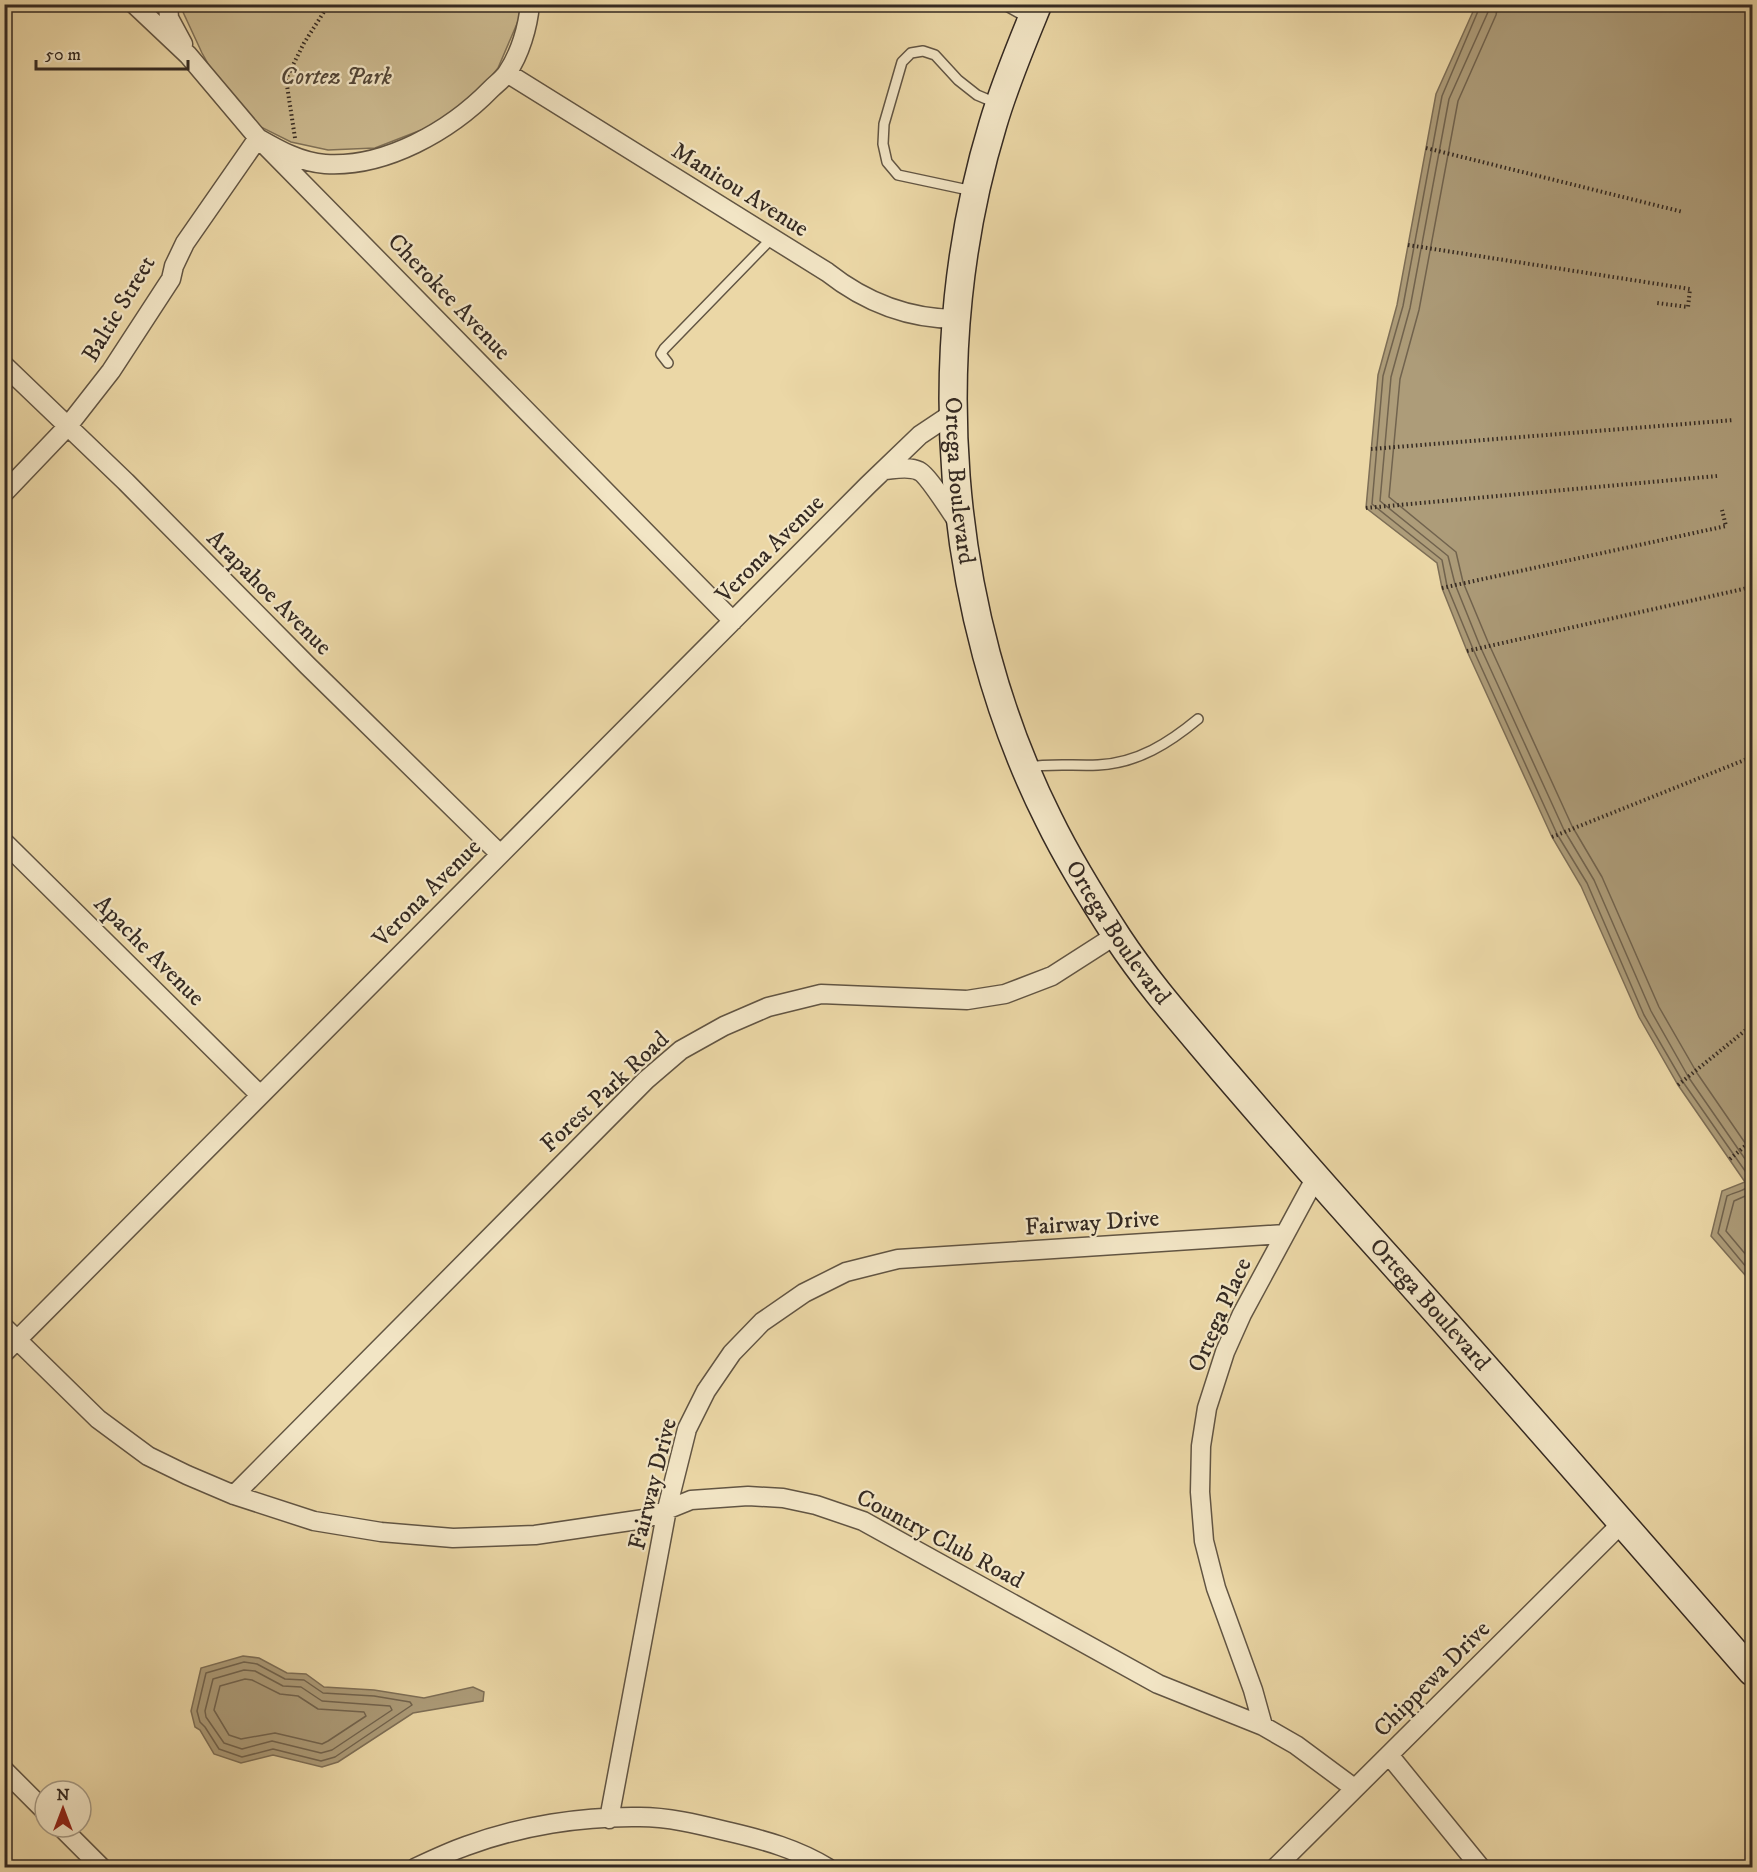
<svg xmlns="http://www.w3.org/2000/svg" width="1757" height="1872" viewBox="0 0 1757 1872" font-family="'IM FELL DW Pica',serif">
<style>
.green{fill:#ccba90;stroke:#807259;stroke-width:1.5}
.water{fill:#ad9c79;stroke:#7d6e56;stroke-width:1.5}
.lines{fill:none;stroke-linecap:round;stroke-linejoin:round}
.shore{stroke:#71634e;stroke-width:1.5}
.lane-casing{stroke:#625543;stroke-width:12}
.street-casing{stroke:#625543;stroke-width:21}
.secondary-casing{stroke:#352a22;stroke-width:30}
.path{stroke:#352a22;stroke-width:4;stroke-dasharray:1.5 3;stroke-linecap:butt}
.lane{stroke:#f2e5c5;stroke-width:9}
.street{stroke:#f2e5c5;stroke-width:18}
.secondary{stroke:#f2e5c5;stroke-width:27}
.labels{text-anchor:middle;dominant-baseline:central;stroke-width:4.5;stroke-linejoin:round;paint-order:stroke}
.park-label{font-size:24px;font-style:italic;fill:#534738;stroke:#f2e5c5}
.street-label{font-size:24px;fill:#352a22;stroke:#f2e5c5}
</style>
<rect width="100%" height="100%" fill="#ebd7a6"/>
<filter id="stains"><feTurbulence type="fractalNoise" baseFrequency=".00333" numOctaves="4"/><feColorMatrix values="0 0 0 0 .2 0 0 0 0 .09 0 0 0 0 .02 0 0 0 .5 -.17"/></filter>
<radialGradient id="worn" r=".72"><stop offset=".6" stop-color="#630" stop-opacity="0"/><stop offset="1" stop-color="#630" stop-opacity=".3"/></radialGradient>
<!-- green -->
<path class="green" d="M183,5H520L519,19L498,68L472,100L429,127L375,148L328,150L291,142L253,123L229,101L202,53L183,12Z"/>
<!-- water -->
<path class="water" d="M1476,5H1752V1283L1711,1236L1722,1191L1745,1182L1678,1085L1639,1017L1581,886L1552,837L1467,651L1442,588L1437,563L1366,508L1378,375L1397,305L1436,94Z
M243,1656L259,1658L287,1673L306,1674L324,1687L374,1690L424,1698L473,1687L484,1692L483,1701L413,1713L338,1762L322,1767L273,1755L241,1763L214,1754L200,1730L195,1727L191,1711L201,1668Z"/>
<g class="lines">
<!-- shore -->
<path class="shore" d="M1481,4L1442,96L1403,306L1383,376L1372,504L1442,560L1447,586L1473,649L1557,834L1587,883L1644,1015L1683,1082L1750,1178C1752,1191 1736,1191 1727,1196L1718,1233L1752,1274
M1489,4L1488,12L1449,99L1410,308L1391,377L1380,501L1448,556L1455,584L1480,646L1564,830L1594,880L1651,1011L1689,1078L1752,1169
M1498,4L1496,15L1458,101L1419,310L1400,379L1389,497L1456,552L1463,582L1488,642L1572,826L1602,877L1659,1007L1697,1073L1752,1153
M1752,1193L1734,1201L1726,1231L1752,1262
M244,1662L257,1664L285,1679L304,1680L323,1693L374,1696L410,1702L412,1705L335,1757L321,1761L273,1749L242,1757L219,1749L205,1727L200,1722L197,1711L206,1673Z
M244,1670L255,1671L283,1686L301,1687L322,1701L390,1706L392,1710L332,1750L321,1753L272,1741L242,1749L224,1743L206,1717L205,1711L213,1679Z
M245,1679L252,1680L280,1694L298,1696L318,1709L364,1712L366,1716L328,1741L322,1744L275,1733L241,1739L229,1735L214,1710L220,1686Z"/>
<!-- lane casing -->
<g class="lane-casing">
<path id="lane" d="M1003,4L1030,19
M973,191L898,175L887,162L883,144L884,124L902,62L911,53L923,51L935,55L958,80L977,95L996,103
M668,363L661,354L664,349L772,238
M1028,767C1052,763 1074,766 1098,765C1138,763 1169,743 1198,719"/>
</g>
<!-- street casing -->
<g class="street-casing">
<path id="street" d="M134,4L188,55L258,138L733,621
M168,4L169,18L183,44
M507,73L827,272C865,302 907,319 957,319
M4,365L126,482L308,666L500,854
M885,470C896,469 909,466 919,471C928,475 952,514 960,525
M4,493L68,426L111,371L171,279L174,266L185,243L258,138C279,150 300,162 325,164C385,168 450,131 491,89C496,84 503,79 507,73C520,54 528,27 530,4
M4,842L260,1095
M4,1327L98,1419L148,1456L187,1475L234,1495L314,1521L381,1532L453,1538L535,1535L644,1519L691,1500L748,1496L783,1498L816,1505L863,1521L1158,1684L1263,1726L1296,1745L1354,1788
M4,1353L868,485L920,435L953,413
M234,1495L646,1080L681,1050L724,1026L768,1007L821,994L967,1000L1005,994L1052,976L1116,935
M1263,1726L1253,1690L1216,1588L1204,1541L1200,1492L1201,1446L1207,1408L1225,1352L1242,1314L1316,1177
M1389,1755L1481,1868
M4,1770L45,1811
M609,1819L667,1509L687,1429L706,1391L732,1353L762,1322L804,1293L846,1272L898,1259L1285,1234
M61,1827L102,1868
M415,1868C432,1860 449,1852 466,1846C520,1826 582,1816 640,1817C670,1817 701,1825 730,1832C764,1840 797,1849 828,1868
M1275,1868L1622,1523"/>
</g>
<!-- secondary casing -->
<g class="secondary-casing">
<g id="secondary">
<path id="s1" d="M1038,4C1022,43 1005,83 993,124C925,347 944,611 1049,820C1069,861 1094,901 1118,938C1149,985 1186,1026 1222,1069C1277,1133 1333,1197 1390,1260C1512,1396 1632,1534 1752,1672"/>
</g>
</g>
<!-- path -->
<path class="path" d="M295,138L286,79L304,43L329,4
M1426,148L1683,212
M1408,245L1690,289L1688,307L1657,303
M1371,449L1734,420
M1366,508L1717,476
M1442,588L1726,526L1722,510
M1467,651L1752,587
M1552,837L1752,757
M1678,1085L1752,1025
M1730,1159L1752,1140"/>
<!-- lane -->
<use href="#lane" class="lane"/>
<!-- street -->
<use href="#street" class="street"/>
<!-- secondary -->
<use href="#secondary" class="secondary"/>
</g>
<g class="labels">
<!-- park labels -->
<g class="park-label">
<text x="336" y="77">Cortez Park</text>
</g>
<!-- street labels -->
<g class="street-label">
<text transform="translate(740 190) rotate(32)">Manitou Avenue</text>
<text transform="translate(449 297) rotate(46)">Cherokee Avenue</text>
<text transform="translate(119 309) rotate(-59)">Baltic Street</text>
<text stroke="none"><textPath href="#s1" startOffset="489">Ortega Boulevard</textPath></text>
<text transform="translate(770 549) rotate(-45)">Verona Avenue</text>
<text transform="translate(269 593) rotate(45)">Arapahoe Avenue</text>
<text transform="translate(427 893) rotate(-45)">Verona Avenue</text>
<text stroke="none"><textPath href="#s1" startOffset="975">Ortega Boulevard</textPath></text>
<text transform="translate(149 951) rotate(45)">Apache Avenue</text>
<text transform="translate(605 1092) rotate(-43)">Forest Park Road</text>
<text transform="translate(1092 1223) rotate(-4)">Fairway Drive</text>
<text stroke="none"><textPath href="#s1" startOffset="1461">Ortega Boulevard</textPath></text>
<text transform="translate(1220 1315) rotate(-66)">Ortega Place</text>
<text transform="translate(653 1484) rotate(-76)">Fairway Drive</text>
<text transform="translate(940 1539) rotate(28)">Country Club Road</text>
<text transform="translate(1432 1679) rotate(-45)">Chippewa Drive</text>
</g>
</g>
<!-- margin -->
<rect width="1757" height="1872" fill="none" stroke="#ebd7a6" stroke-width="24"/>
<rect x="6" y="6" width="1745" height="1860" fill="none" stroke="#352a22" stroke-width="3"/>
<rect x="12" y="12" width="1733" height="1848" fill="none" stroke="#352a22" stroke-width="1.5"/>
<!-- north arrow -->
<g transform="translate(63 1809)"><circle r="28" fill="#f2e5c5" stroke="#a69a84" stroke-width="1.5"/>
<path d="M0-4.5L10 22L0 15L-10 22Z" fill="#8f2418"/>
<text y="-9" font-size="16" font-weight="bold" text-anchor="middle" fill="#352a22">N</text>
</g>
<!-- scale -->
<path d="M36 60v9h152v-9" fill="none" stroke="#352a22" stroke-width="3"/>
<text x="45" y="60" font-size="18" fill="#352a22" stroke="#f2e5c5" stroke-width="4.5" paint-order="stroke">50 m</text>
<rect width="100%" height="100%" filter="url(#stains)"/>
<rect width="100%" height="100%" fill="url(#worn)"/>
</svg>
